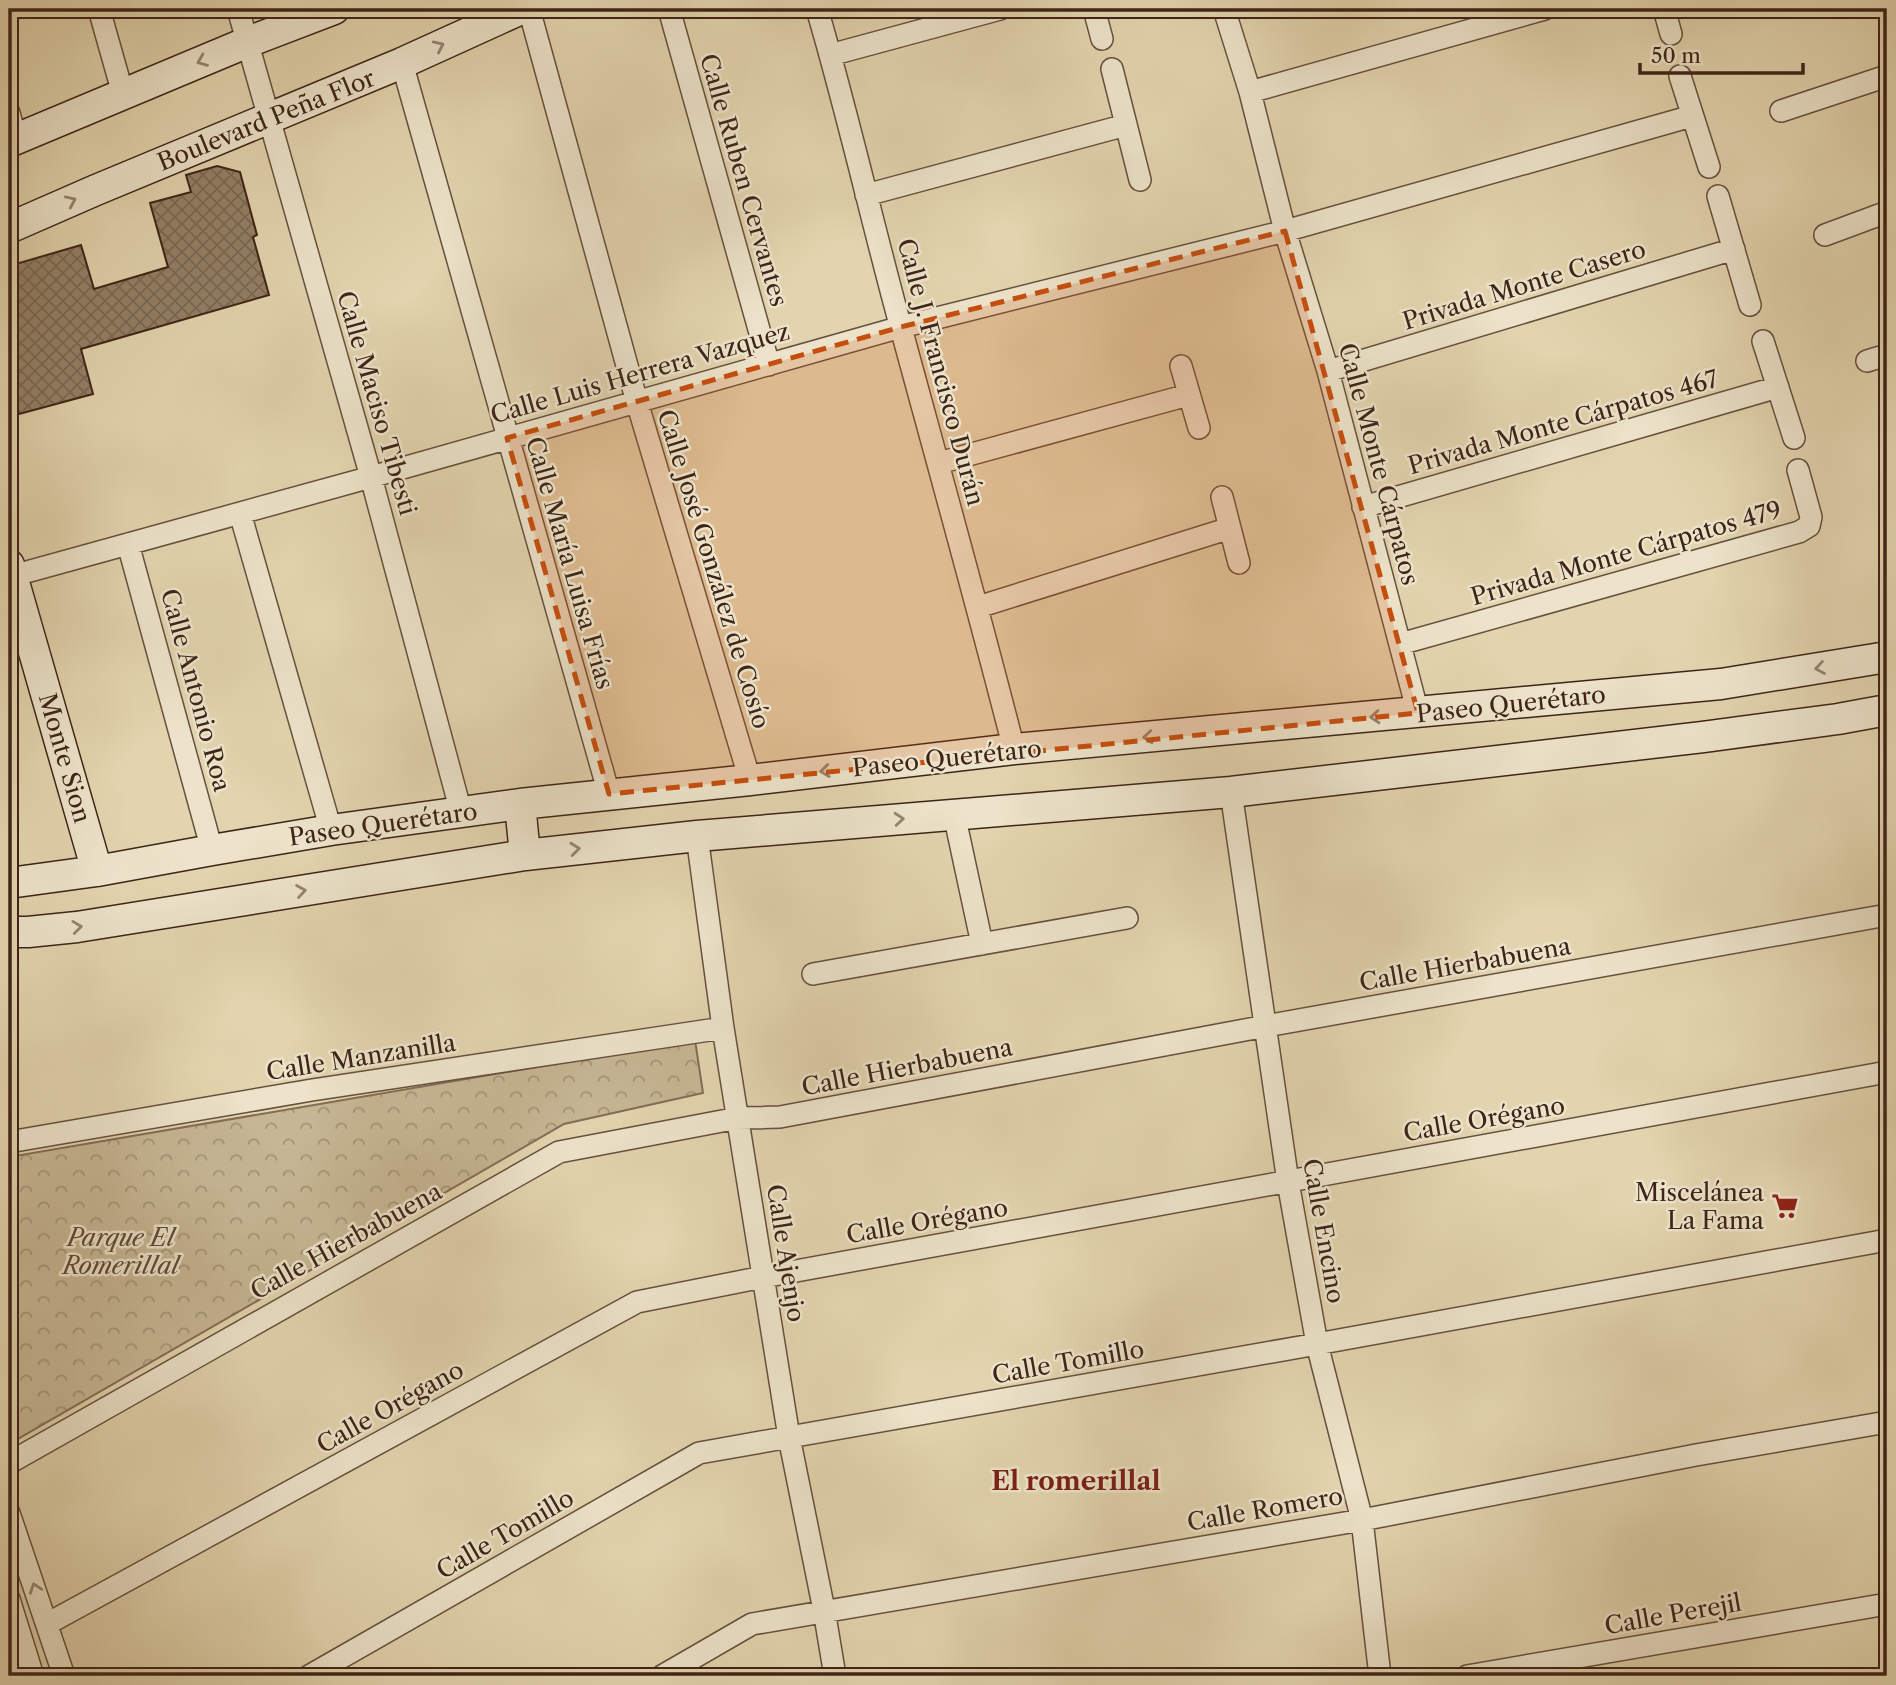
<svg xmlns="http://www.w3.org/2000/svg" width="1896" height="1685" viewBox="0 0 1896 1685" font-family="'Libre Caslon Text',serif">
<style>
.park{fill:url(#park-crowns);stroke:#826d56;stroke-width:2}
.building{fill:url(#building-cross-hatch);stroke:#3e2418;stroke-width:2}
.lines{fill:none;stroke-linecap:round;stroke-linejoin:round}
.street-casing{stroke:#67503e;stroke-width:24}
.secondary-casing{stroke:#3e2418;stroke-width:33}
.street{stroke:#ece3ca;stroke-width:21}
.secondary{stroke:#ece3ca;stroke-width:30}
.oneway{stroke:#958471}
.marked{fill:#c64e0e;fill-opacity:0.2;stroke:#c64e0e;stroke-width:5;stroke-dasharray:14 9;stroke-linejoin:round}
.labels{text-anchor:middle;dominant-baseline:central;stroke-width:5;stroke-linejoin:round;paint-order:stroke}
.street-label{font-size:24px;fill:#3e2418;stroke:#ece3ca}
.poi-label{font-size:24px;fill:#3e2418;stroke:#ece3ca;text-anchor:end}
.park-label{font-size:24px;font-style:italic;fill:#604837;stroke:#ece3ca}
.neighbourhood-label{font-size:26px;font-weight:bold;fill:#7a1f14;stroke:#ece3ca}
</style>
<defs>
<pattern id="park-crowns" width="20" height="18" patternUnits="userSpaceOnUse" patternTransform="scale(1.75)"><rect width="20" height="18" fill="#c6b694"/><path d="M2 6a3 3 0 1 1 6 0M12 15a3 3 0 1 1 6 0" fill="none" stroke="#a29478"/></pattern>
<pattern id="building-cross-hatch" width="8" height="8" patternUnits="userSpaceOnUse" patternTransform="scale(1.75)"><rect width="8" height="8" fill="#938066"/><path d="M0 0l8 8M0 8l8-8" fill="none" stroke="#796953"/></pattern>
</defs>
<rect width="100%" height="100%" fill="#e2d4ae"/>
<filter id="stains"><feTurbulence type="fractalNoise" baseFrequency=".00286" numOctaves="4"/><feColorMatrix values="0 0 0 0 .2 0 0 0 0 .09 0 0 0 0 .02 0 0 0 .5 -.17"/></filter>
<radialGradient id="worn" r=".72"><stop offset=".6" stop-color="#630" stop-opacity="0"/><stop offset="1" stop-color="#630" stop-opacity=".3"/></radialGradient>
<!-- park -->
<path class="park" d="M695,1040L703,1093L564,1124L9,1444V1157Z"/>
<!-- building -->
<path class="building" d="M217,166L240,172L257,235L253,237L269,295L81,349L93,394L19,414L9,376V266L81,245L94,289L168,267L150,203L191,192L186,175Z"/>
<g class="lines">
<!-- street casing -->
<g class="street-casing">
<path id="street" d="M99,9L123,94
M238,9L371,477L461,812
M529,9L637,402L750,780
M669,9L769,365
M817,9C848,114 872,222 901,328C939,468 978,608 1014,749
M1094,9L1102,39
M1224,9L1250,92L1285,231L1328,371L1418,713
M1664,9L1671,34
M830,55L1000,9
M402,63L609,794
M1112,69L1140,180
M1680,76L1709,167
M1250,92L1545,9
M1781,111L1887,76
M9,113L16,139
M866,195L1126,125
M1718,196L1750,305
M1825,235L1887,212
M1763,341L1794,438
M1867,361L1887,355
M1181,366L1199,428
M1328,371L1734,249
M939,463L1188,395
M1222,497L1239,563
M1363,507L1778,387
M240,513L331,830
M128,544L212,850
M12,576L371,477L901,327L1285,231L1692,116
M978,607L1230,528
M1400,644L1799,532L1809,526L1811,517L1798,470
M1231,792L1288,1182L1317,1344L1362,1520L1380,1676
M954,814L982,944
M697,836L723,1028L789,1437L824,1610L835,1676
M813,974L1127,918
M9,1142L312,1090L723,1028
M9,1463L559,1152L738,1118L780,1117L1266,1026L1887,915
M9,1513L64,1676
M9,1599L33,1676
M47,1624L637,1302L763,1277L1887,1072
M309,1676L699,1453L1317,1344L1887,1240
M662,1676L752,1624L1362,1520L1696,1455L1887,1422
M1467,1676L1887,1604"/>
</g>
<!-- secondary casing -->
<g class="secondary-casing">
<path id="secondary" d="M9,142L248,42L334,9
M9,228L96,190L402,63L521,9
M9,565L97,871
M520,804L525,855
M9,883L97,871L212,850L331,830L520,804L750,780L1014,749L1721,684L1887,657
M9,932H28L77,927L525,855L697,836L1231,792L1703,737L1838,719L1887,710"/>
</g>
<!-- street -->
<use href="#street" class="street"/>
<!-- secondary -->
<use href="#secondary" class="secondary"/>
</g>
<!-- one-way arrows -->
<defs><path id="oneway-chevron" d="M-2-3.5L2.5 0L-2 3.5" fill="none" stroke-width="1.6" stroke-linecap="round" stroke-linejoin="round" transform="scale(1.75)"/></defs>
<g class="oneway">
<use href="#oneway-chevron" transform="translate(439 46) rotate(-25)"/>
<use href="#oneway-chevron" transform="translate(202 61) rotate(158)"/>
<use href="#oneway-chevron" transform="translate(71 201) rotate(-24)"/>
<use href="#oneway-chevron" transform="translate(1820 668) rotate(171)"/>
<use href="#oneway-chevron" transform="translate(1375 717) rotate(175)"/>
<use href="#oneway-chevron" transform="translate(1148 737) rotate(175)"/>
<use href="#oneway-chevron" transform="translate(825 771) rotate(173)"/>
<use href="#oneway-chevron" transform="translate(899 819) rotate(-5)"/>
<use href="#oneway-chevron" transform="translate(575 849) rotate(-6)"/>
<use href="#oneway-chevron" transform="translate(301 891) rotate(-9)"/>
<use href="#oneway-chevron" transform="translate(77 927) rotate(-7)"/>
<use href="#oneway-chevron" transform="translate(35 1588) rotate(-109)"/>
</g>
<!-- marked area -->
<path class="marked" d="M1285,231L1418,713L609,794L507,438L901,327Z"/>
<!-- icons -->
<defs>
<g id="supermarket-bare" transform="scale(2.1)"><path d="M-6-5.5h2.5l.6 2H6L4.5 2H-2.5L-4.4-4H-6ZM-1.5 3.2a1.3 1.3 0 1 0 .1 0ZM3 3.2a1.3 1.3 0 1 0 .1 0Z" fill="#8f2418" stroke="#ece3ca" stroke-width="2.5" paint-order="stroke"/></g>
</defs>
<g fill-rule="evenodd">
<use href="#supermarket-bare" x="1785" y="1206"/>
</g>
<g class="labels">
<!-- street labels -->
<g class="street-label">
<text transform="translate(266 120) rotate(-22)">Boulevard Peña Flor</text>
<text transform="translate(744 180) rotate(74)">Calle Ruben Cervantes</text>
<text transform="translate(1524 285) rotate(-17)">Privada Monte Casero</text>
<text transform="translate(941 372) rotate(75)">Calle J. Francisco Durán</text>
<text transform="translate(640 373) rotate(-16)">Calle Luis Herrera Vazquez</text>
<text transform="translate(377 403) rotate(74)">Calle Maciso Tibesti</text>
<text transform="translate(1563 422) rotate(-16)">Privada Monte Cárpatos 467</text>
<text transform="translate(1379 464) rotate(75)">Calle Monte Cárpatos</text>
<text transform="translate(1626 553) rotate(-16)">Privada Monte Cárpatos 479</text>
<text transform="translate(570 563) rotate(74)">Calle María Luisa Frías</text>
<text transform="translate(714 569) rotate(73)">Calle José González de Cosío</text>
<text transform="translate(196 690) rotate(75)">Calle Antonio Roa</text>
<text transform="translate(1511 704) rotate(-6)">Paseo Querétaro</text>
<text transform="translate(65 758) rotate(74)">Monte Sion</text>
<text transform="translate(947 758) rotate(-6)">Paseo Querétaro</text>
<text transform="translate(383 824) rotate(-8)">Paseo Querétaro</text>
<text transform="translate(1465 964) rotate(-10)">Calle Hierbabuena</text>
<text transform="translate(361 1057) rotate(-9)">Calle Manzanilla</text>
<text transform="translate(907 1067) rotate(-11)">Calle Hierbabuena</text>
<text transform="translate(1484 1119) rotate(-10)">Calle Orégano</text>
<text transform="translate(927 1221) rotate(-10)">Calle Orégano</text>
<text transform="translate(1324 1231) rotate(80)">Calle Encino</text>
<text transform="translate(346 1241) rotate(-29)">Calle Hierbabuena</text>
<text transform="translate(786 1253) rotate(81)">Calle Ajenjo</text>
<text transform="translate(1068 1362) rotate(-10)">Calle Tomillo</text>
<text transform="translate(390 1407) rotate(-29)">Calle Orégano</text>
<text transform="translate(1265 1509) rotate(-10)">Calle Romero</text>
<text transform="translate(505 1534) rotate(-30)">Calle Tomillo</text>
<text transform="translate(1673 1614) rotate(-10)">Calle Perejil</text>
</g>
<!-- poi labels -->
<g class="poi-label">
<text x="1764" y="1192">Miscelánea<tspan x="1764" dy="28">La Fama</tspan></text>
</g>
<!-- park labels -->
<g class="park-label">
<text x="121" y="1237">Parque El<tspan x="121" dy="28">Romerillal</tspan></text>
</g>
<!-- neighbourhood labels -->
<g class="neighbourhood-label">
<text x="1076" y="1481">El romerillal</text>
</g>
</g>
<!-- margin -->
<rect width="1896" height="1685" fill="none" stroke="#e2d4ae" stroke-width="35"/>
<rect x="10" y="10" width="1875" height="1664" fill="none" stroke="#3e2418" stroke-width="3.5"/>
<rect x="18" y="18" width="1861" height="1650" fill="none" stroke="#3e2418" stroke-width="2"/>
<!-- scale -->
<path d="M1640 63v10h163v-10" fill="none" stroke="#3e2418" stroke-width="3.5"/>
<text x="1651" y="63" font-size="21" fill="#3e2418" stroke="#ece3ca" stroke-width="5" paint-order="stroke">50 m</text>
<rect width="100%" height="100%" filter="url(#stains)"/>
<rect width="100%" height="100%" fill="url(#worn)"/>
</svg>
